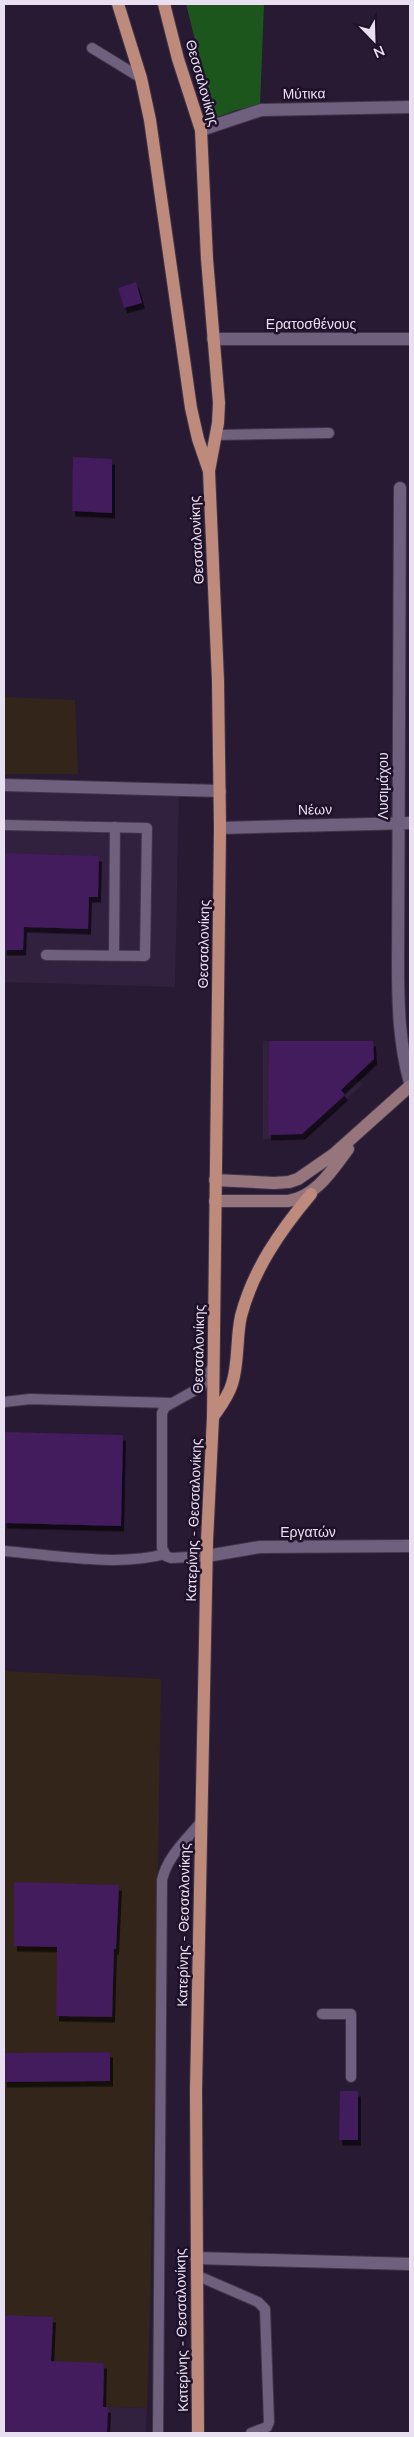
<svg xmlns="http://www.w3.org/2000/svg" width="414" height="2437" viewBox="0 0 414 2437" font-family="'Nunito Sans',sans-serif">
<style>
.built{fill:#32203f}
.industrial{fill:#34251a}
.green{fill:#1d561c}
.building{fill:#421a5d;filter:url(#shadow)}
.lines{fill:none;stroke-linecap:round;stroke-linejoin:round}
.service-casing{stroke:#403549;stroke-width:12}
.minor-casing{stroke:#403549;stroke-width:14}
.tertiary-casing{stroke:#403549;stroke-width:14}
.secondary-casing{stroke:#403549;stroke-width:14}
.primary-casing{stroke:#403549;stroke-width:14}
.service{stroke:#6f607d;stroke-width:10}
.minor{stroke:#6f607d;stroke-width:12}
.tertiary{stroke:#6f607d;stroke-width:12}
.secondary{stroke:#96757d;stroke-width:12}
.primary{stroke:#be8a7c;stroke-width:12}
.labels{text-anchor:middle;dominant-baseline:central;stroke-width:5;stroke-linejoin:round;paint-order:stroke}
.street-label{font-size:14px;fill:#e8e0f1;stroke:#1e1129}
</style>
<defs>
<filter id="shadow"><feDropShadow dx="3" dy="5.5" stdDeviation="0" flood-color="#0009"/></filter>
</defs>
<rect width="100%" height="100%" fill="#281a33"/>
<!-- built -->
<path class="built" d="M4,790L179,796L175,987L4,982Z
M263,1041L337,1042L338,1066L363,1084L302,1139H263Z
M4,2403L147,2408L146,2433H4Z"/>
<!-- industrial -->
<path class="industrial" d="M4,697L75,700L78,774H4Z
M4,1671L161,1679L151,2271L147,2408L4,2403Z"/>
<!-- green -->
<path class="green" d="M186,4H264L260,106L236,110L218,117L214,115Z"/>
<!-- building -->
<path class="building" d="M136,282L142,303L124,308L118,288Z
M73,457L112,459V513L72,511Z
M4,853L99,856L98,897H89L88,929L24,927L23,950H4Z
M269,1041H373L374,1059L341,1090L345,1095L302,1134L268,1135Z
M4,1432L123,1435L121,1526L4,1523Z
M14,1882L119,1885L116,1949H114L112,2017L56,2016L57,1947L14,1946Z
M110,2052V2081L4,2082V2053Z
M340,2091H358V2140H339Z
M4,2315L53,2317L51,2361L104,2363L103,2407H108L107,2433H4Z"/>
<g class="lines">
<!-- service casing -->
<g class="service-casing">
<path id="service" d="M92,48L141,78
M216,435L329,433
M4,825L147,828L145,956L46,955
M114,956L115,827
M4,1402L30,1399L172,1403
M4,1551C53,1555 118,1567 165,1554
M207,1556L171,1558L166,1556L162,1548V1413L165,1407L201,1387L213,1366
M322,2014H351V2077
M196,2275L258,2302L265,2309L269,2422L267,2427L251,2433
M158,2433L162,1880C167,1857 186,1840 201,1822"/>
</g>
<!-- minor casing -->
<g class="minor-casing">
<path id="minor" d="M201,130L261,110L410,107
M213,339H410
M400,488L398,963C398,1005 399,1043 410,1083
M220,828L410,823
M196,2258L410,2264"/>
</g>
<!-- tertiary casing -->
<g class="tertiary-casing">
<path id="tertiary" d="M4,785L220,791
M207,1556L260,1547L410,1546"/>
</g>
<!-- secondary casing -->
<g class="secondary-casing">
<path id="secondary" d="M215,1180L274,1183L289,1182L298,1179L334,1154L410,1086
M215,1201H288C316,1197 332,1170 348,1149"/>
</g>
<!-- primary casing -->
<g class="primary-casing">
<path id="primary" d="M118,4L141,78L150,120L191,408L198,439L209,471L218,681L220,828L213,1417L207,1541L196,2091L198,2433
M164,4L178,59L201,130L207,259L219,403L218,423L209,471
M213,1417C220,1407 228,1397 232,1384C239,1363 236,1338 241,1316C253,1270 280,1231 311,1194"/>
</g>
<!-- service -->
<use href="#service" class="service"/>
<!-- minor -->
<use href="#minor" class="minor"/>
<!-- tertiary -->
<use href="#tertiary" class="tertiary"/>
<!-- secondary -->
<use href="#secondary" class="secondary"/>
<!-- primary -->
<use href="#primary" class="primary"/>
</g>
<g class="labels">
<!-- street labels -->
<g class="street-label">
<text transform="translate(202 83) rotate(74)">Θεσσαλονίκης</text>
<text transform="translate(304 94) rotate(-1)">Μύτικα</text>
<text x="311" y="324">Ερατοσθένους</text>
<text transform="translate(197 540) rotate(-93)">Θεσσαλονίκης</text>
<text transform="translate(383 786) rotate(-90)">Λυσιμάχου</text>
<text transform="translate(315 810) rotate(-1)">Νέων</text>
<text transform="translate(204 944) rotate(-89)">Θεσσαλονίκης</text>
<text transform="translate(199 1349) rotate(-89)">Θεσσαλονίκης</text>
<text transform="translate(194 1520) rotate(-88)">Κατερίνης - Θεσσαλονίκης</text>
<text x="308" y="1532">Εργατών</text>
<text transform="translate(184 1925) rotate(-89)">Κατερίνης - Θεσσαλονίκης</text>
<text transform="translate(182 2330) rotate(-91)">Κατερίνης - Θεσσαλονίκης</text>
</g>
</g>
<!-- border -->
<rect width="414" height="2437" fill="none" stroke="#e8e0f1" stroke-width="10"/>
<!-- north arrow -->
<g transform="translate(374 40) rotate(157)" stroke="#1e1129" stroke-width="4" paint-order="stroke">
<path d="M0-4L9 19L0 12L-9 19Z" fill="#e8e0f1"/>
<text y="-8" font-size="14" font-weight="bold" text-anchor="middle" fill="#e8e0f1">N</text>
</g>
</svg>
